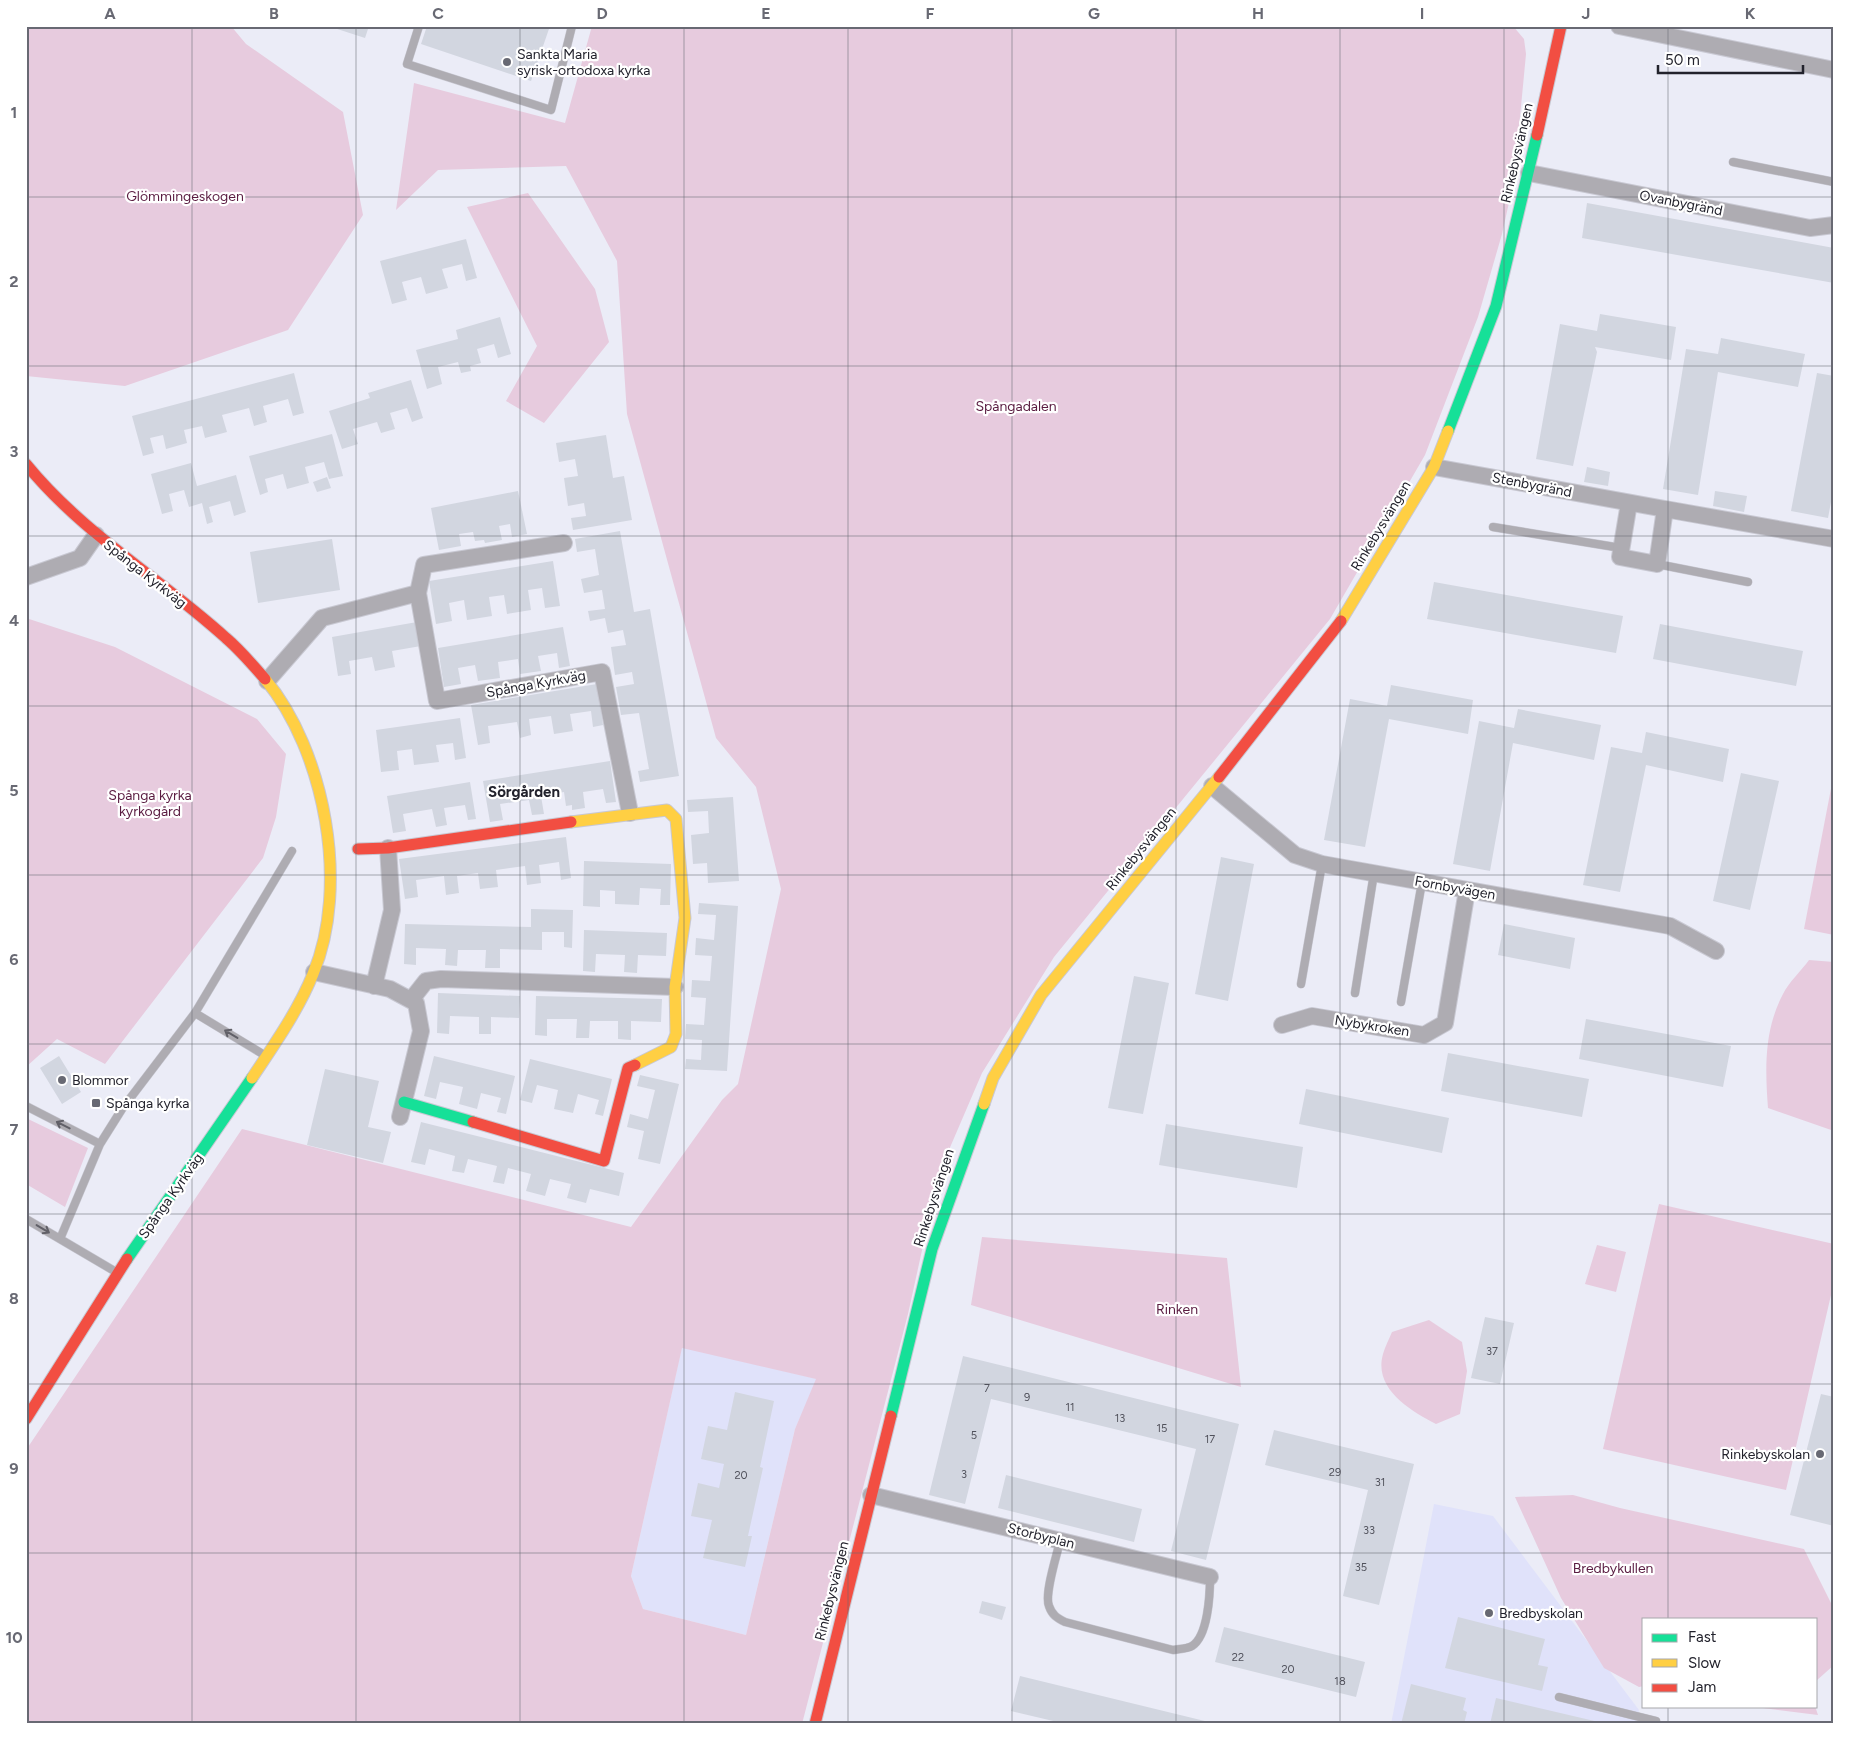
<svg xmlns="http://www.w3.org/2000/svg" width="1860" height="1750" viewBox="0 0 1860 1750" font-family="Figtree,sans-serif">
<style>
.built{fill:#e0e2fa}
.green{fill:#e7cbde;fill-rule:evenodd}
.building{fill:#d2d6e0}
.lines{fill:none;stroke-linecap:round;stroke-linejoin:round}
.lane-casing{stroke:#c8c8d2;stroke-width:9}
.street-casing{stroke:#c8c8d2;stroke-width:18}
.fast-casing{stroke:#c8c8d2;stroke-width:13}
.slow-casing{stroke:#c8c8d2;stroke-width:13}
.jam-casing{stroke:#c8c8d2;stroke-width:13}
.lane{stroke:#aeacb2;stroke-width:8}
.street{stroke:#aeacb2;stroke-width:16}
.fast{stroke:#16e098;stroke-width:11}
.slow{stroke:#ffcf43;stroke-width:11}
.jam{stroke:#f24e42;stroke-width:11}
.oneway{stroke:#616068}
.grid{fill:none;stroke:#686973;stroke-width:1;stroke-opacity:0.55}
.poi-dot{fill:#686973;stroke:#fff;stroke-width:2}
.labels{text-anchor:middle;dominant-baseline:central;stroke-width:4.5;stroke-linejoin:round;paint-order:stroke}
.number-label{font-size:11px;fill:#50515b}
.poi-label{font-size:14px;fill:#22222c;stroke:#fff;text-anchor:start}
.street-label{font-size:14px;fill:#22222c;stroke:#fff}
.park-label{font-size:14px;fill:#5a1c41;stroke:#fff}
.neighbourhood-label{font-size:15px;font-weight:bold;fill:#22222c;stroke:#fff}
.neatline{fill:none;stroke:#686973;stroke-width:2}
.grid-label{font-size:16px;text-anchor:middle;font-weight:bold;fill:#686973}
</style>
<rect width="100%" height="100%" fill="#ebecf7"/>
<!-- built -->
<path class="built" d="M682,1347L817,1379L795,1429L746,1635L643,1609L631,1576Z
M1434,1504L1493,1516L1639,1710L1635,1724H1391Z"/>
<!-- green -->
<path class="green" d="M26,26H231L246,44L343,112L363,215L288,330L125,386L26,376Z
M592,26H1513L1524,39L1526,54L1514,180L1502,234L1478,317L1425,455L1330,619L1054,957L982,1073L939,1173L908,1314L802,1724H26V1450L242,1129L631,1227L722,1100L738,1084L781,889L756,787L716,738L627,414L617,261L566,166L438,170L396,210L414,83L565,123ZM682,1348L816,1379L795,1429L746,1635L643,1609L631,1576Z
M528,193L595,289L609,342L544,423L506,401L537,346L467,207Z
M26,618L115,647L257,719L286,754L276,817L263,858L105,1064L57,1039L26,1067Z
M1834,773V935L1804,929Z
M1809,960L1834,962V1131L1768,1108C1765,1068 1764,1030 1783,994C1789,982 1801,971 1809,960Z
M26,1118L88,1148L65,1207L26,1184Z
M1659,1204L1834,1244V1282L1786,1490L1603,1449Z
M982,1237L1227,1258L1241,1387L971,1305Z
M1597,1245L1626,1252L1616,1292L1585,1284Z
M1429,1320L1462,1342L1467,1371L1460,1414L1436,1424C1411,1411 1373,1389 1383,1354C1385,1347 1389,1339 1392,1332Z
M1573,1495L1620,1508L1804,1549L1834,1609V1665L1816,1681V1619H1644V1686L1639,1687L1604,1668L1561,1598L1515,1497Z
M1747,1706H1815L1818,1715Z"/>
<!-- building -->
<path class="building" d="M328,26H369L365,38Z
M427,26H550L531,81L421,44Z
M1587,203L1834,248V283L1582,238Z
M466,239L477,278L466,281L462,264L442,269L448,288L426,294L421,277L402,282L407,300L392,304L380,261Z
M1600,314L1676,327L1671,360L1595,347L1597,352L1573,466L1536,459L1560,324L1597,331Z
M500,317L511,354L498,358L494,344L477,349L481,363L470,366L471,371L461,373L458,362L438,367L442,384L427,389L416,350L458,339L456,330Z
M1721,338L1805,354L1798,387L1718,372L1698,495L1663,489L1686,349L1718,354Z
M294,373L304,413L293,416L288,399L263,406L267,422L254,426L249,408L222,415L227,432L205,438L202,426L184,430L187,443L166,449L163,435L150,438L154,453L143,456L132,416Z
M1817,373L1834,376V486L1828,518L1791,511Z
M411,380L423,418L412,422L407,408L390,413L395,429L381,433L377,422L353,429L358,444L342,449L329,411L370,398L368,393Z
M332,434L343,476L329,479L324,462L305,467L309,483L287,489L283,474L265,479L268,492L260,495L249,456Z
M606,435L613,478L624,476L632,520L573,530L571,518L586,516L584,503L568,506L564,478L578,476L575,459L559,462L556,443Z
M191,463L197,486L236,475L246,512L234,516L230,501L209,507L213,522L207,524L202,503L189,507L184,490L169,494L173,511L162,514L151,474Z
M1587,467L1610,472L1608,486L1584,482Z
M327,477L331,488L317,492L313,482Z
M518,491L527,534L512,537L510,524L499,526L502,540L485,543L484,540L475,541L473,532L459,534L461,546L439,550L431,508Z
M1715,491L1747,496L1744,512L1713,506Z
M620,531L634,612L650,609L679,776L640,782L638,771L649,769L639,713L621,715L616,687L634,684L632,672L615,675L611,647L626,645L623,630L608,633L605,618L590,621L588,611L605,609L602,590L584,593L581,579L599,575L595,549L577,552L575,539Z
M332,539L340,590L258,603L250,552Z
M553,561L560,606L545,608L542,588L528,590L531,610L507,614L504,595L489,597L492,616L467,620L464,600L449,603L452,621L436,624L429,581Z
M1434,582L1623,616L1616,653L1427,619Z
M417,622L421,646L392,651L395,667L375,671L372,657L349,661L351,674L338,676L332,637Z
M1660,624L1803,651L1796,686L1653,659Z
M563,627L570,666L559,668L557,653L538,656L541,671L520,674L518,659L498,662L500,678L478,681L475,665L458,668L461,684L444,687L438,648Z
M597,684L603,725L593,727L591,711L570,714L573,731L554,734L551,716L529,719L531,735L520,738L517,722L488,726L490,743L478,745L471,705Z
M1391,685L1473,700L1468,734L1389,719L1365,847L1324,840L1350,699L1387,706Z
M1518,709L1601,725L1594,760L1513,743L1490,871L1453,864L1479,721L1514,728Z
M460,718L466,758L455,760L453,743L436,745L439,762L414,765L412,749L397,751L399,770L381,772L376,730Z
M1646,732L1729,749L1723,782L1646,765L1620,892L1583,885L1611,747L1642,753Z
M610,761L616,802L606,803L603,789L583,792L585,808L572,810V805L566,806L564,792L541,796L544,814L532,815L529,800L500,804L503,820L490,822L483,781Z
M1741,773L1779,781L1750,910L1713,901Z
M470,782L476,819L468,820L465,805L444,808L447,825L436,827L432,809L403,814L406,831L393,833L387,796Z
M733,797L739,881L708,883L707,863L693,864L691,835L709,833L708,811L688,812L687,800Z
M566,837L571,878L561,880L559,862L539,865L541,883L527,885L525,866L496,870L498,887L480,889L478,873L457,876L459,893L446,895L444,876L416,880L418,897L405,899L399,859Z
M1221,857L1254,864L1228,1001L1195,994Z
M584,861L671,864L670,905H660L661,889L640,888L639,905L615,904V891L600,890V907L583,906Z
M699,903L738,906L727,1071L685,1069L686,1059L701,1060L702,1040L685,1039L686,1024L704,1025L706,998L691,997L692,980L710,981L712,956L695,955L696,938L714,940L716,915L698,914Z
M531,909L573,910L572,948L564,947V932H542V950L500,949V968H485L486,950H458L457,966L445,965L446,949L416,948V965L404,964L405,924L531,927Z
M1504,924L1575,938L1570,969L1498,955Z
M584,930L667,933L666,956L638,955L637,973L624,972L625,955L596,954L595,972L583,971Z
M1134,976L1169,983L1143,1114L1108,1108Z
M438,993L520,996L519,1018L491,1017V1034H479V1017L450,1016L449,1034L437,1033Z
M536,996L662,999L661,1022L631,1021V1040L618,1039V1021H590L589,1038H576L577,1019H547V1036L535,1035Z
M1586,1019L1731,1046L1723,1087L1579,1059Z
M1448,1053L1589,1079L1582,1117L1441,1091Z
M59,1056L81,1092L62,1104L40,1068Z
M434,1056L515,1076L506,1114L497,1112L501,1098L481,1093L477,1109L459,1104L463,1087L440,1082L436,1099L424,1096Z
M530,1059L612,1079L603,1116L595,1114L599,1100L578,1094L573,1113L554,1109L558,1090L537,1085L532,1103L520,1100Z
M325,1069L379,1081L368,1127L391,1132L383,1163L307,1145Z
M640,1075L679,1084L660,1164L638,1159L644,1131L627,1127L630,1114L648,1119L655,1090L637,1086Z
M1306,1089L1449,1118L1442,1153L1299,1124Z
M421,1122L624,1173L619,1196L590,1189L586,1203L567,1198L571,1184L550,1179L545,1196L526,1191L531,1174L508,1168L504,1184L493,1182L497,1166L468,1159L464,1173L452,1171L455,1156L429,1149L425,1165L411,1162Z
M1166,1124L1303,1147L1297,1188L1159,1165Z
M1485,1317L1514,1323L1500,1384L1471,1378Z
M963,1356L1239,1424L1206,1560L1171,1551L1196,1449L991,1399L965,1504L929,1495Z
M735,1392L774,1401L760,1467L763,1468L748,1536H752L745,1567L703,1558L712,1520L691,1516L698,1483L719,1488L724,1464L701,1459L708,1426L727,1430Z
M1821,1394L1834,1397V1526L1790,1515Z
M1274,1430L1414,1464L1379,1605L1343,1596L1368,1490L1265,1465Z
M1006,1475L1142,1509L1134,1542L998,1508Z
M982,1601L1006,1607L1002,1620L979,1613Z
M1458,1617L1545,1639L1538,1665L1548,1667L1542,1691L1445,1668Z
M1224,1627L1365,1662L1356,1697L1215,1662Z
M1020,1676L1213,1723V1724H1066L1011,1711Z
M1411,1684L1466,1698L1463,1710L1467,1712L1464,1724H1401Z
M1496,1698L1603,1723V1724H1490Z"/>
<g class="lines">
<!-- lane casing -->
<g class="lane-casing">
<path id="lane" d="M419,26L407,64L551,110L572,26
M1733,162L1834,182
M1493,527L1621,548
M1657,564L1748,582
M1301,984L1322,864
M1355,993L1374,873
M1401,1002L1422,882
M195,1013L266,1056
M26,1106L100,1144
M26,1219L116,1272
M60,1239L100,1144L122,1109L195,1013L292,851
M1060,1541C1057,1555 1044,1594 1049,1606C1052,1615 1057,1618 1065,1622L1173,1650C1178,1649 1187,1649 1192,1646C1208,1636 1210,1595 1210,1577
M1559,1697L1656,1721L1655,1724"/>
</g>
<!-- street casing -->
<g class="street-casing">
<path id="street" d="M1619,26L1834,70
M1529,173L1810,228L1834,225
M1434,467L1665,509L1657,564L1620,557L1629,503
M1665,509L1834,539
M564,543L424,565L418,593L437,701L602,672L630,813
M26,577L80,558L96,535
M267,681L322,618L418,593
M1212,786L1295,855L1322,864L1670,926L1716,951
M314,972L390,989L416,1003L421,1031L400,1117
M374,986L392,910L388,848
M411,1000L426,981L441,979L675,987
M1282,1025L1312,1016L1424,1035L1445,1023L1467,890
M871,1495L1210,1577"/>
</g>
<!-- fast casing -->
<g class="fast-casing">
<path id="fast" d="M1448,431L1496,306L1537,135
M404,1102L473,1122
M127,1259L252,1078
M891,1416L932,1249L984,1104"/>
</g>
<!-- slow casing -->
<g class="slow-casing">
<path id="slow" d="M1341,621L1434,467L1448,431
M571,822L667,810L676,819L685,918L675,987L676,1034L671,1047L635,1065
M252,1078C274,1045 298,1011 313,974C350,886 325,751 265,679
M984,1104L993,1078L1041,995L1219,777"/>
</g>
<!-- jam casing -->
<g class="jam-casing">
<path id="jam" d="M1537,135L1561,26
M26,464C83,534 160,578 226,638C240,650 253,665 265,679
M1219,777L1341,621
M358,849L388,848L571,822
M473,1122L604,1161L628,1068L635,1065
M26,1419L127,1259
M815,1724L891,1416"/>
</g>
<!-- lane -->
<use href="#lane" class="lane"/>
<!-- street -->
<use href="#street" class="street"/>
<!-- fast -->
<use href="#fast" class="fast"/>
<!-- slow -->
<use href="#slow" class="slow"/>
<!-- jam -->
<use href="#jam" class="jam"/>
</g>
<!-- one-way arrows -->
<defs><path id="oneway-shaft" d="M-6 0H5M1.5-3L5.5 0L1.5 3" fill="none" stroke-width="1.6" stroke-linecap="round" stroke-linejoin="round" transform="scale(1.25)"/></defs>
<g class="oneway">
<use href="#oneway-shaft" transform="translate(231 1034) rotate(-149)"/>
<use href="#oneway-shaft" transform="translate(63 1125) rotate(-153)"/>
<use href="#oneway-shaft" transform="translate(43 1229) rotate(31)"/>
</g>
<!-- grid -->
<path class="grid" d="M192,26V1724M356,26V1724M520,26V1724M684,26V1724M848,26V1724M1012,26V1724M1176,26V1724M1340,26V1724M1504,26V1724M1668,26V1619M26,197H1834M26,366H1834M26,536H1834M26,706H1834M26,875H1834M26,1044H1834M26,1214H1834M26,1384H1834M26,1553H1834M1668,1706V1724"/>
<!-- markers -->
<g class="poi-dot">
<circle cx="507" cy="62" r="5"/>
<circle cx="62" cy="1080" r="5"/>
<rect x="91" y="1098" width="10" height="10" rx="2.5"/>
<circle cx="1820" cy="1454" r="5"/>
<circle cx="1489" cy="1613" r="5"/>
</g>
<g class="labels">
<!-- number labels -->
<g class="number-label">
<text x="1492" y="1351">37</text>
<text x="987" y="1388">7</text>
<text x="1027" y="1397">9</text>
<text x="1070" y="1407">11</text>
<text x="1120" y="1418">13</text>
<text x="1162" y="1428">15</text>
<text x="974" y="1435">5</text>
<text x="1210" y="1439">17</text>
<text x="1335" y="1472">29</text>
<text x="964" y="1474">3</text>
<text x="741" y="1475">20</text>
<text x="1380" y="1482">31</text>
<text x="1369" y="1530">33</text>
<text x="1361" y="1567">35</text>
<text x="1238" y="1657">22</text>
<text x="1288" y="1669">20</text>
<text x="1340" y="1681">18</text>
</g>
<!-- poi labels -->
<g class="poi-label">
<text x="517" y="54">Sankta Maria<tspan x="517" dy="16">syrisk-ortodoxa kyrka</tspan></text>
<text x="72" y="1080">Blommor</text>
<text x="106" y="1103">Spånga kyrka</text>
<text x="1810" y="1454" text-anchor="end">Rinkebyskolan</text>
<text x="1499" y="1613">Bredbyskolan</text>
</g>
<!-- street labels -->
<g class="street-label">
<text transform="translate(1517 153) rotate(-77)">Rinkebysvängen</text>
<text transform="translate(1681 203) rotate(11)">Ovanbygränd</text>
<text transform="translate(1532 485) rotate(11)">Stenbygränd</text>
<text transform="translate(1381 526) rotate(-59)">Rinkebysvängen</text>
<text transform="translate(145 574) rotate(38)">Spånga Kyrkväg</text>
<text transform="translate(536 684) rotate(-10)">Spånga Kyrkväg</text>
<text transform="translate(1141 849) rotate(-51)">Rinkebysvängen</text>
<text transform="translate(1455 888) rotate(10)">Fornbyvägen</text>
<text transform="translate(1372 1026) rotate(9)">Nybykroken</text>
<text transform="translate(171 1196) rotate(-55)">Spånga Kyrkväg</text>
<text transform="translate(934 1198) rotate(-72)">Rinkebysvängen</text>
<text transform="translate(1041 1536) rotate(14)">Storbyplan</text>
<text transform="translate(832 1591) rotate(-76)">Rinkebysvängen</text>
</g>
<!-- park labels -->
<g class="park-label">
<text x="185" y="196">Glömmingeskogen</text>
<text x="1016" y="406">Spångadalen</text>
<text x="150" y="795">Spånga kyrka<tspan x="150" dy="16">kyrkogård</tspan></text>
<text x="1177" y="1309">Rinken</text>
<text x="1613" y="1568">Bredbykullen</text>
</g>
<!-- neighbourhood labels -->
<g class="neighbourhood-label">
<text x="524" y="792">Sörgården</text>
</g>
</g>
<!-- border -->
<rect width="1860" height="1750" fill="none" stroke="#ffffff" stroke-width="55"/>
<!-- legend -->
<rect x="1642" y="1618" width="175" height="90" fill="#ffffff" stroke="#a7a7ab"/>
<rect x="1652" y="1634" width="25" height="8" fill="#16e098" stroke="#a7a7ab"/>
<text x="1688" y="1642" font-size="15" fill="#22222c">Fast</text>
<rect x="1652" y="1659" width="25" height="8" fill="#ffcf43" stroke="#a7a7ab"/>
<text x="1688" y="1668" font-size="15" fill="#22222c">Slow</text>
<rect x="1652" y="1684" width="25" height="8" fill="#f24e42" stroke="#a7a7ab"/>
<text x="1688" y="1692" font-size="15" fill="#22222c">Jam</text>
<!-- scale -->
<path d="M1658 65v8h145v-8" fill="none" stroke="#22222c" stroke-width="2.5"/>
<text x="1665" y="65" font-size="15" fill="#22222c" stroke="#ffffff" stroke-width="4" paint-order="stroke">50 m</text>
<rect x="28" y="28" width="1804" height="1694" class="neatline"/>
<g class="grid-label">
<text x="110" y="19">A</text>
<text x="274" y="19">B</text>
<text x="438" y="19">C</text>
<text x="602" y="19">D</text>
<text x="766" y="19">E</text>
<text x="930" y="19">F</text>
<text x="1094" y="19">G</text>
<text x="1258" y="19">H</text>
<text x="1422" y="19">I</text>
<text x="1586" y="19">J</text>
<text x="1750" y="19">K</text>
<text x="14" y="118">1</text>
<text x="14" y="287">2</text>
<text x="14" y="457">3</text>
<text x="14" y="626">4</text>
<text x="14" y="796">5</text>
<text x="14" y="965">6</text>
<text x="14" y="1135">7</text>
<text x="14" y="1304">8</text>
<text x="14" y="1474">9</text>
<text x="14" y="1643">10</text>
</g>
</svg>
